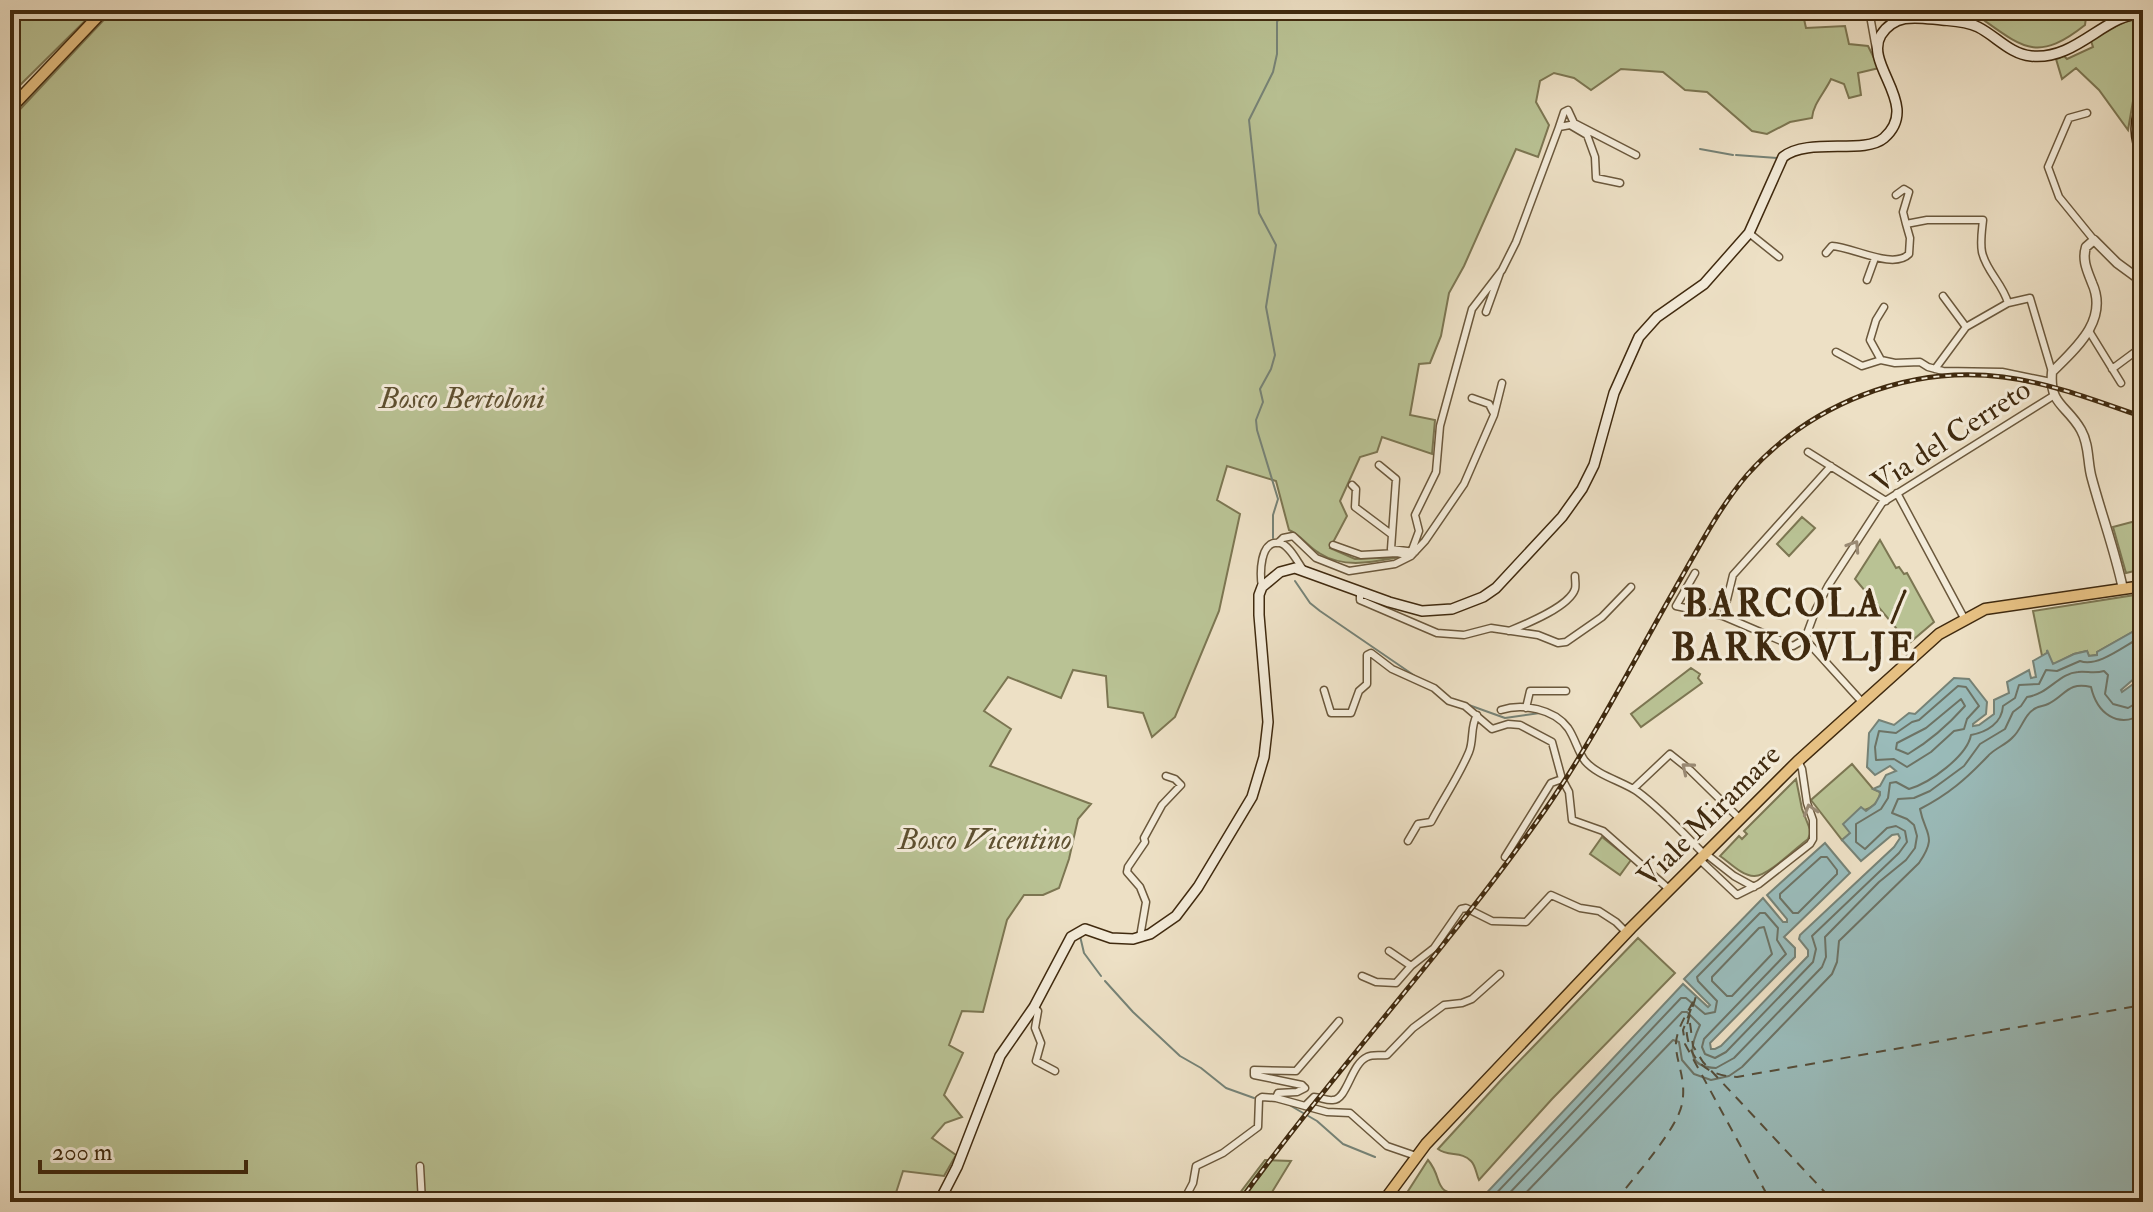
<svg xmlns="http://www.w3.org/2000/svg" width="2153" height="1212" viewBox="0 0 2153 1212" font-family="'IM FELL Double Pica',serif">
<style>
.green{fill:#b9c294;stroke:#7c7652;stroke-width:2}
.water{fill:#9abcbb;stroke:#768276;stroke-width:2}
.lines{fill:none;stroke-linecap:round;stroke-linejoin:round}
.shore{stroke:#6d7365;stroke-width:2}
.stream{stroke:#768276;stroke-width:2}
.ferry{stroke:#564e3a;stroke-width:2;stroke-dasharray:10 8;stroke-linecap:butt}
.minor-casing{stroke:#6b583c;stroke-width:9}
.tertiary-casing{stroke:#6b583c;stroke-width:11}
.secondary-casing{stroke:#402a0f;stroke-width:12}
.primary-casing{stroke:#402a0f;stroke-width:13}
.minor{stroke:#f3ebd9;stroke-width:6}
.tertiary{stroke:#f3ebd9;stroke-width:8}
.secondary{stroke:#f3ebd9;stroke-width:9}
.primary{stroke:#e6c082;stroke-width:10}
.rail-casing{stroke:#402a0f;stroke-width:5}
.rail{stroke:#f3ebd9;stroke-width:2;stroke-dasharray:6;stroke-linecap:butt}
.oneway{stroke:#9a8a74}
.labels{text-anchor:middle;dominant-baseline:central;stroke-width:6;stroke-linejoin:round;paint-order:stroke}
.park-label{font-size:30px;font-style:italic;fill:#5e5030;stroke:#f3ebd9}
.street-label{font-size:30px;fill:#402a0f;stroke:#f3ebd9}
.district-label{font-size:38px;font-weight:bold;letter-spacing:2px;fill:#402a0f;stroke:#f3ebd9}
</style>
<rect width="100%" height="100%" fill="#ede0c5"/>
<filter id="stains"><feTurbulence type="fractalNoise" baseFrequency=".0025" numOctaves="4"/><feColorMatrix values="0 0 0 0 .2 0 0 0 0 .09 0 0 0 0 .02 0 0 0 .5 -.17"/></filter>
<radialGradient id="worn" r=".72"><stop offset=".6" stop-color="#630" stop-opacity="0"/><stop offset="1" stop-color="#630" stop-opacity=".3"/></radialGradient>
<!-- green -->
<path class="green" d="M10,10H96L10,95Z
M113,10H1802L1806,28L1845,26L1849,44L1868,46L1879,68L1858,73L1861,95L1849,98L1844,84L1831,79C1825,92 1813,104 1812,118L1790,122L1767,134L1752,131L1707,92L1685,90L1663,72L1621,69L1591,90L1574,78L1554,73L1540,81L1536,102L1549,125L1538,157L1516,149L1464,266L1449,293L1441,336L1430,363L1419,364L1410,415L1435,420L1432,454L1382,437L1377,452L1360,457L1340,501L1347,516L1330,548L1355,559L1400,557C1373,562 1344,569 1319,553C1308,547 1301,535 1289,530L1276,481L1227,466L1217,500L1240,514L1219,611L1175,717L1152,737L1143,713L1108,707L1106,676L1073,670L1061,698L1008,677L984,711L1011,729L990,766L1091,804L1078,819L1069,859L1059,888L1043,895H1024L1007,920L983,1012L962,1011L949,1045L963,1053L944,1095L962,1117L945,1123L932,1138L956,1155L944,1176L903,1171L893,1202H10V120Z
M1977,10H2087L2085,25C2037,63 2023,48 1978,16Z
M2143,19V85L2133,101L2128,130L2099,90L2076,68L2062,79L2056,59L2064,56L2067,59L2093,47L2091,41C2107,31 2123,18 2143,19Z
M1802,517L1815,528L1789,556L1777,544Z
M2143,519V569L2126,573L2113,527Z
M1880,540L1896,568L1899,567L1904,574L1907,573L1934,622L1907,645V641L1855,579Z
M2135,595L2139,610L2143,609V626L2097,652V655L2089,656L2087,651L2074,654L2053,665L2047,653L2042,656L2033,611Z
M1691,668L1700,674L1698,678L1702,683L1641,727L1631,714Z
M1852,764L1873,789L1880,792C1880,803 1869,811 1858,811L1844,824L1851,833L1842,840L1811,800Z
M1796,779L1802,809L1811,832L1808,839C1797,847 1767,877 1754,876C1742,876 1729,862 1720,856L1739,836L1742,839L1747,834L1744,831Z
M1602,837L1631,860L1620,875L1590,854Z
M1638,938L1675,973L1552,1099L1479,1180C1476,1174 1476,1166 1471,1161C1462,1151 1448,1157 1438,1149L1502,1079Z
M1265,1160L1291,1161L1266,1202H1233Z
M1428,1160C1445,1180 1430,1195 1467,1194L1461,1202H1401Z"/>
<!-- water -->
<path class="water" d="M2143,626V671L2121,690L2122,692L2143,677V1202H1478L1683,984L1708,1007L1710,1005L1684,979L1763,898L1783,922H1787V919L1767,895L1825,843L1850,873L1784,937L1795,948V957L1710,1043L1711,1049H1715L1721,1046L1808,956V950L1799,939L1800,935L1894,847L1900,838L1898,834L1892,835L1861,861L1842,840L1850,833L1843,824L1861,807L1866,811L1875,804L1880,795V792L1873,789L1880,786L1886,775L1896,771L1890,766L1875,775L1867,767L1869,733L1879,720L1894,725L1909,713L1915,714L1954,678L1969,679L1987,702L1986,714L1973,724V726L1979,725L1994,714V700L2009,693L2007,682L2029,670L2031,678L2036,677L2033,661L2047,653V650L2053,664L2074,654L2087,651L2089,656L2097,655V652Z"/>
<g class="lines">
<!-- shore -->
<path class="shore" d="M1958,686L1966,687L1979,706L1967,719L1964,729L1954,731L1931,752L1907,767L1894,759L1876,760L1875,747L1879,731L1896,733L1912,722L1919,720Z
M1961,699L1965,706C1949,724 1930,741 1908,754L1896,749L1897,743L1926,728Z
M1821,857H1827L1837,870V874L1798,913H1793L1780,898V894Z
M1764,927L1772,954L1732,996H1727L1712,981V977L1759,928Z
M1488,1202L1681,998H1686L1705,1014L1715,1012L1717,1001L1698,981L1697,977L1760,913H1765L1778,928L1777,940L1786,954L1704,1039L1702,1047L1705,1054L1715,1058L1726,1052L1813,962L1816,949L1812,936L1899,853L1907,842L1905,831L1896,826L1887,828L1865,849L1856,842V824L1881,809L1888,798L1890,783L1896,782L1909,789C1930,783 1967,756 1971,735C1987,732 2002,723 2003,706L2015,698L2019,685L2039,684L2046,670L2057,671L2080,661C2098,668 2125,645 2143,636
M1501,1202L1682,1012H1687L1700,1025C1691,1044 1684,1067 1716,1068L1734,1058L1822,967L1826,957L1825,937L1879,882L1906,860L1915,848L1917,836L1914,825L1907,819L1892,813L1898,799L1914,798L1930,791L1964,766L1980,744L2005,729L2013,712L2021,706L2027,697C2049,694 2059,673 2078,672C2087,671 2094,674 2104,671L2108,675L2105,694L2113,704L2128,708L2143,699
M1517,1202L1673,1040L1679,1042L1682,1060L1694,1074L1711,1080L1729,1076L1742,1067L1832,974L1837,962L1839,941L1919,863C1938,835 1925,835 1920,809C1949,794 1966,779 1988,756C1995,748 2006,745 2013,737C2022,729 2024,714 2036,708C2039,706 2044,706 2048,704C2065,696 2068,681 2091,687C2097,713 2117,729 2143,714"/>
<!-- stream -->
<path class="stream" d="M1700,149L1733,155
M1736,155L1777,158
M1273,538V515L1278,499L1257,430L1256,420L1263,402L1260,389L1271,369L1275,355L1266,307L1276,245L1259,213L1249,120L1273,72L1277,54V22L1282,10
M1295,581L1310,603L1320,611L1415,676
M1466,704L1505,718L1540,713
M1080,936L1084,953L1101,976
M1105,981L1133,1012L1180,1056L1201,1068L1226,1088L1254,1098
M1291,1106L1317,1121L1343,1144L1375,1157"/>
<!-- ferry -->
<path class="ferry" d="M1691,1009L1683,1030L1685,1044L1771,1202
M1690,1023L1693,1046L1703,1062L1834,1202
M1615,1202C1632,1179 1677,1130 1682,1104C1687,1078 1675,1061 1676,1042C1678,1025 1689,1011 1696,996C1693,1008 1685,1023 1687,1035C1691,1063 1710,1076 1737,1077L2143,1005"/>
<!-- minor casing -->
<g class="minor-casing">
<path id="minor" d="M1869,10L1876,49
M2087,113L2069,118L2048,167L2059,197L2094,240
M1559,127L1564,112L1568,110L1574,123L1636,155
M1896,195L1904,189L1909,192L1903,212L1906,224
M1749,233L1779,257
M1826,253L1832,246C1853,247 1893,270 1909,254L1910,238L1906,224L1927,220H1983C1982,230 1980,242 1982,252C1986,271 2003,284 2008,303L2030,298L2052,372
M1867,280L1875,258
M1943,296L1966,327
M1486,312L1500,273
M2089,331L2121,383
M1836,352L1862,366L1881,360L1895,363L1920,362L1928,367L1943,371L2002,372L2051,382
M1881,360L1870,340L1876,320L1884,307
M1935,369L1966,327L2008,303
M2112,369L2143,346
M1472,398L1489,404L1493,412
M1808,452L1886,501
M1379,465L1396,479L1391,549L1415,552
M1352,485L1356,489L1355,507L1391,534
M1897,493L1964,618
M1278,543L1283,538L1293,536L1316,558L1349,571L1395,564L1411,556L1425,541L1464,484L1494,415L1502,383
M1333,545L1361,555L1397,553L1411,556
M1412,550L1419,531L1415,515L1436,472L1440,426L1472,309L1502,270L1516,242L1559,127L1570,125L1587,135L1595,157L1596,178L1620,183
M1695,573L1676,606L1723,616L1793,646L1805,639
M1262,587C1260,575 1259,539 1280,543C1289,545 1297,561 1302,568
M1360,592V600L1437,633L1464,635L1491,628L1538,635L1558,643L1566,642L1602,617L1631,587
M1723,616L1733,575L1831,466
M1509,631C1526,624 1569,607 1575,589C1576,585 1575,581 1575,576
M1805,639L1816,609L1828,586L1882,503L2053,396
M1805,639L1862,702
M1324,690L1331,713H1351L1359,691L1367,684V655L1371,653L1392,669L1434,688L1449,701L1465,706L1492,729L1508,724L1520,725L1552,742L1562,779L1569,792L1572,820L1603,831L1670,890
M1526,708L1530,691H1566
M1501,710C1523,703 1554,709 1568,728C1575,738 1578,752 1585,761C1598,776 1622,781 1638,792C1660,808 1686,836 1705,855
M1633,789L1670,754L1690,770L1739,818
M1408,841L1418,824L1431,822C1443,799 1459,776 1469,752C1474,740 1470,727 1477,715
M1706,854L1734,876L1754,887
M1505,857L1551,783L1562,779
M1700,860L1737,895L1759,884L1810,844L1813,839V820L1807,803L1802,769L1798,761
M1140,937L1146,902L1140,887L1127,872L1128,867L1145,842L1144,838L1162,805L1181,785L1175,779L1166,776
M1389,951L1411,966
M1362,976L1376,982L1396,983L1411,966L1434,948L1461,909L1466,908L1492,921L1526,922L1551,895L1580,908L1599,911L1616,922L1627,933
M1034,1007L1038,1011L1035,1028L1041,1043L1036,1061L1055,1071
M1276,1098L1278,1093L1297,1092L1305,1088L1302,1085L1254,1075V1070L1296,1071L1339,1021
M1305,1106L1314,1097C1320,1097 1327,1101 1333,1100C1347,1100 1351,1064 1367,1057C1373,1054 1380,1056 1387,1055L1413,1028L1444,1005L1462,1003L1472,999L1500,974
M420,1166L422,1202
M1183,1202L1193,1183L1196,1166L1223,1153L1258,1127L1259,1099L1262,1097L1276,1098L1327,1112L1350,1113L1387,1146L1416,1156"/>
</g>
<!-- tertiary casing -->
<g class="tertiary-casing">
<path id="tertiary" d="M2123,589C2115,551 2102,516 2092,479C2087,463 2090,446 2081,430C2067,405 2049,405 2052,372C2076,348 2109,320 2092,283C2087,270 2082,260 2086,247L2094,240L2117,263L2143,282"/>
</g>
<!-- secondary casing -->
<g class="secondary-casing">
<path id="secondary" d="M2143,101C2133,121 2135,139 2143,159
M939,1202L957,1167L1000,1056L1034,1007L1071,937L1085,929L1111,938L1133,939L1150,934L1176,916L1198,887L1252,797L1264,757L1268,722L1259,615V595L1262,587L1280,572L1295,568L1389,602L1422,611L1452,609L1483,597L1496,588L1562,517L1582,489L1594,465L1614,393L1639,337L1657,317L1704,284L1749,233L1783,157C1808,137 1864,155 1884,138C1922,105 1863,65 1881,35C1896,12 1919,18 1942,20C1954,21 1966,21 1978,27C1996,36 2010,54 2031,56C2077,61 2106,12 2143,14"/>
</g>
<!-- primary casing -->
<g class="primary-casing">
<path id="primary" d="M10,109L104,10
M1383,1202L1426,1144L1631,928L1798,761L1939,634L1985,609L2143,586"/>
</g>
<!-- minor -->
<use href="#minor" class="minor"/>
<!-- tertiary -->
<use href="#tertiary" class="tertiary"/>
<!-- secondary -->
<use href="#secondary" class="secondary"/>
<!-- primary -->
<use href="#primary" class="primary"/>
<!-- rail casing -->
<g class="rail-casing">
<path id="rail" d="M1239,1202C1336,1068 1450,946 1545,810C1594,739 1633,662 1676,587C1698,549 1718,509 1747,475C1810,404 1908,365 2003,377C2051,383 2097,401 2143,417"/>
</g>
<!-- rail -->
<use href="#rail" class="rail"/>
</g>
<!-- one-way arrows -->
<defs><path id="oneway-chevron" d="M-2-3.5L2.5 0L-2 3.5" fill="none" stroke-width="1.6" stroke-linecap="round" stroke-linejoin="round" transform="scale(2)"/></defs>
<g class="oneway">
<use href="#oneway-chevron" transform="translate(1854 546) rotate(-57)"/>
<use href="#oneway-chevron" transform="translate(1687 768) rotate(-140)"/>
<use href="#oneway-chevron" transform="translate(1810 810) rotate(-107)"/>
</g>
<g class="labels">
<!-- park labels -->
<g class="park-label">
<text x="462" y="398">Bosco Bertoloni</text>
<text x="985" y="839">Bosco Vicentino</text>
</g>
<!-- street labels -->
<g class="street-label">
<text transform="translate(1951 436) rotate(-33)">Via del Cerreto</text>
<text transform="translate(1709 816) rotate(-45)">Viale Miramare</text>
</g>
<!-- district labels -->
<g class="district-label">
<text x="1794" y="604">BARCOLA /<tspan x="1794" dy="44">BARKOVLJE</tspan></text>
</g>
</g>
<!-- margin -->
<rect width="2153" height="1212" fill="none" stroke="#ede0c5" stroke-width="40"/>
<rect x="12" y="12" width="2129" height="1188" fill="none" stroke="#402a0f" stroke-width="4"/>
<rect x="20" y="20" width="2113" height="1172" fill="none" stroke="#402a0f" stroke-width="2"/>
<!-- scale -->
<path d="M40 1160v12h206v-12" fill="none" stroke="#402a0f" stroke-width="4"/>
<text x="52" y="1160" font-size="24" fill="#402a0f" stroke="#f3ebd9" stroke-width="6" paint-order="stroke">200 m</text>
<rect width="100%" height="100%" filter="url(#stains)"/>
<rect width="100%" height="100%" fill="url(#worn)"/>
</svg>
